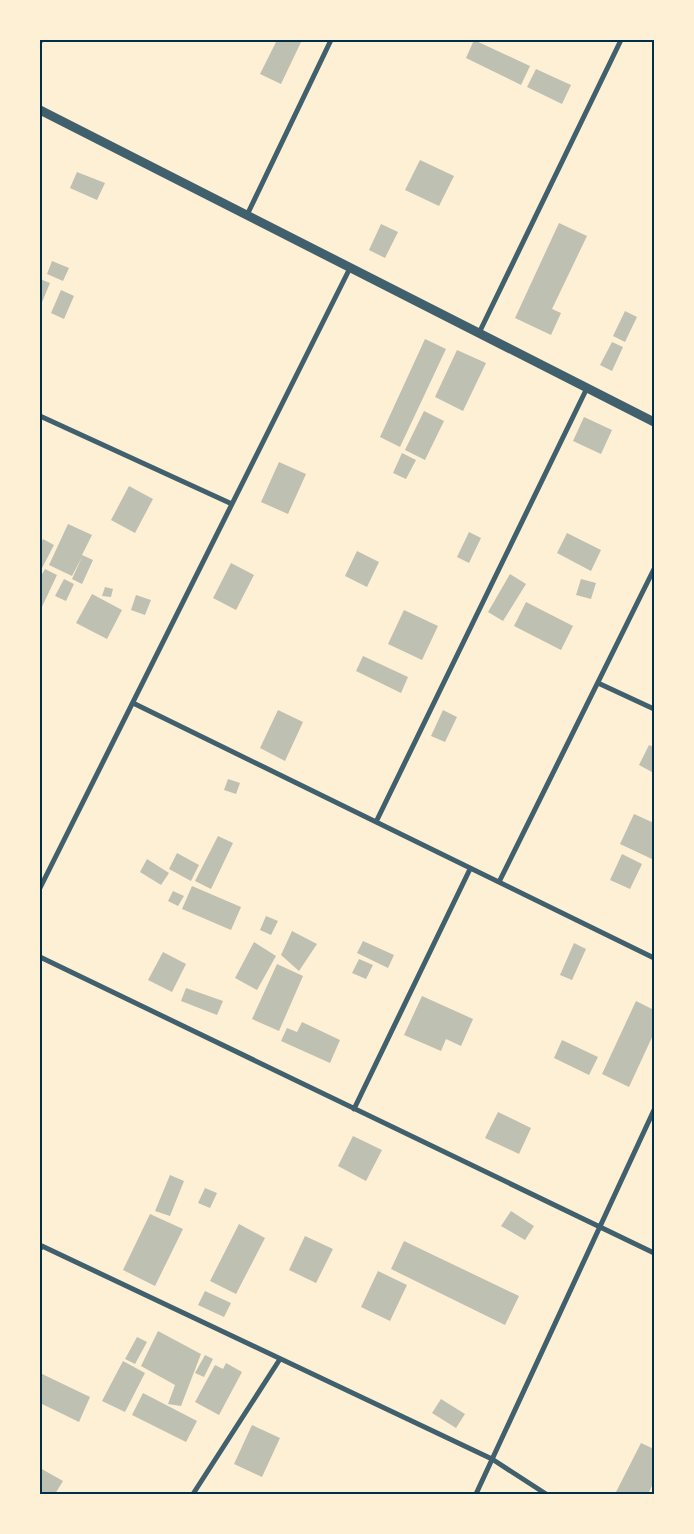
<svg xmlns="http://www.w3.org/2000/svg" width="694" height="1534" viewBox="0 0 694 1534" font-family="'Asap Condensed',sans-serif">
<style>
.building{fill:#bec0b2}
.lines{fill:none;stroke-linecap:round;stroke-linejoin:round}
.minor{stroke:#3f606c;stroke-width:5}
.tertiary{stroke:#3f606c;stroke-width:9}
.neatline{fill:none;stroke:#003049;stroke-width:2}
</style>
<rect width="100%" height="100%" fill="#fdf0d5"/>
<!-- building -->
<path class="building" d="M277,40H302L281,84L260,74Z
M474,40L530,66L521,85L466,58Z
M536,69L571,85L562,104L527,87Z
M420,160L454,176L439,206L405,190Z
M77,172L105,183L97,200L70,188Z
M559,223L587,236L552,309L561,313L551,335L515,318Z
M381,224L398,232L385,258L369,250Z
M52,261L69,268L63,281L47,274Z
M40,279L50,283L40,307Z
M61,290L74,296L64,319L51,313Z
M625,311L637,317L625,342L613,336Z
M425,339L446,349L400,447L380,437Z
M612,342L623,347L612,371L600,365Z
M457,350L486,363L463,411L435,397Z
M424,411L444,421L425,460L405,450Z
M584,417L612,430L601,454L573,441Z
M402,453L416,460L406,479L393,473Z
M279,462L306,474L288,514L261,502Z
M129,486L153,499L135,533L111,520Z
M68,524L92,535L82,555L93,560L82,584L72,579L82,557L72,576L49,565Z
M469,532L481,538L469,563L457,557Z
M567,533L601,550L591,571L557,553Z
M43,539L54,545L42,568L40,567V545Z
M357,551L379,562L367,587L345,576Z
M231,563L254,575L236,610L213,598Z
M45,569L57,575L40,611V578Z
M510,574L526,584L503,621L488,612Z
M64,579L74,584L66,601L55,596Z
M581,579L596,583L591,599L576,595Z
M105,587L113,589L111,597L102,596Z
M92,594L122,610L107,639L76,623Z
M136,595L151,600L145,615L131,610Z
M526,602L573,626L561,650L514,626Z
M404,610L438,626L422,660L388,644Z
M363,656L408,677L401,693L356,671Z
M278,710L303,722L285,761L260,748Z
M443,710L457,717L445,742L431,736Z
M649,745L654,747V767L652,772L639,765Z
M228,779L240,783L236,794L224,790Z
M634,814L654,823V860L620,844Z
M218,836L233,843L211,889L195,881Z
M177,853L199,865L191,881L169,869Z
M622,854L642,864L630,889L610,880Z
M147,859L169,873L161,885L140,872Z
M192,886L241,907L231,930L182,909Z
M173,891L184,896L178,906L168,901Z
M266,916L278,921L271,935L260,930Z
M292,931L317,944L299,971L281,955Z
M363,941L394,955L388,968L357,953Z
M254,942L276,956L257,990L235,978Z
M574,943L586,949L572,980L560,975Z
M163,952L186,964L172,992L148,980Z
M359,959L373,965L366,979L352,973Z
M277,964L303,976L279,1031L252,1019Z
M186,988L223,1001L217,1015L181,1001Z
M422,996L473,1019L461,1046L446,1039L441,1051L404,1035Z
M636,1001L654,1010V1033L629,1087L602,1074Z
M302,1022L340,1040L330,1063L281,1041L287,1028L297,1032Z
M562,1040L598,1057L589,1075L554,1058Z
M498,1112L531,1128L519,1154L485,1138Z
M353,1136L382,1150L366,1181L338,1166Z
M170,1175L184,1181L170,1216L155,1211Z
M205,1188L217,1193L210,1208L198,1203Z
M511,1211L534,1226L525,1240L501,1226Z
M150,1214L183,1229L155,1286L123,1270Z
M239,1224L265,1238L236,1294L210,1281Z
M305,1236L333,1249L316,1283L289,1270Z
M404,1241L519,1296L505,1325L391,1269Z
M378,1271L407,1285L390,1321L361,1307Z
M205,1291L231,1303L224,1317L198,1305Z
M158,1331L201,1354L181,1406L168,1404L175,1385L141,1366Z
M137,1337L147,1342L135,1364L125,1359Z
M205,1355L213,1359L204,1377L195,1373Z
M123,1361L145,1373L125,1412L102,1401Z
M226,1363L242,1372L219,1415L195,1402L215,1365L223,1369Z
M40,1373L90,1397L79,1422L40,1403Z
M143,1393L197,1421L186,1442L132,1415Z
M441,1399L465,1414L456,1428L432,1413Z
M252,1425L280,1438L262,1477L234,1464Z
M641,1443L654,1449V1482L648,1494H615Z
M40,1468L63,1481L55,1494H40Z"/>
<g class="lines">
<!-- minor -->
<path class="minor" d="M40,42L41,40
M247,215L331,40
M479,333L621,40
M40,416L232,504
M598,683L654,709
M133,703L654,958
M376,822L587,388
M499,882L654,569
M40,888L350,268
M40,957L654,1253
M354,1109L470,869
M40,1249L42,1246L492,1459L546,1494
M193,1494L280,1359
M476,1494L654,1110"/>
<!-- tertiary -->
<path class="tertiary" d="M40,110L654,422"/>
</g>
<!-- border -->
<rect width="694" height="1534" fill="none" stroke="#fdf0d5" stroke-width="82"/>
<rect x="41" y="41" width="612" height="1452" class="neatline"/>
</svg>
